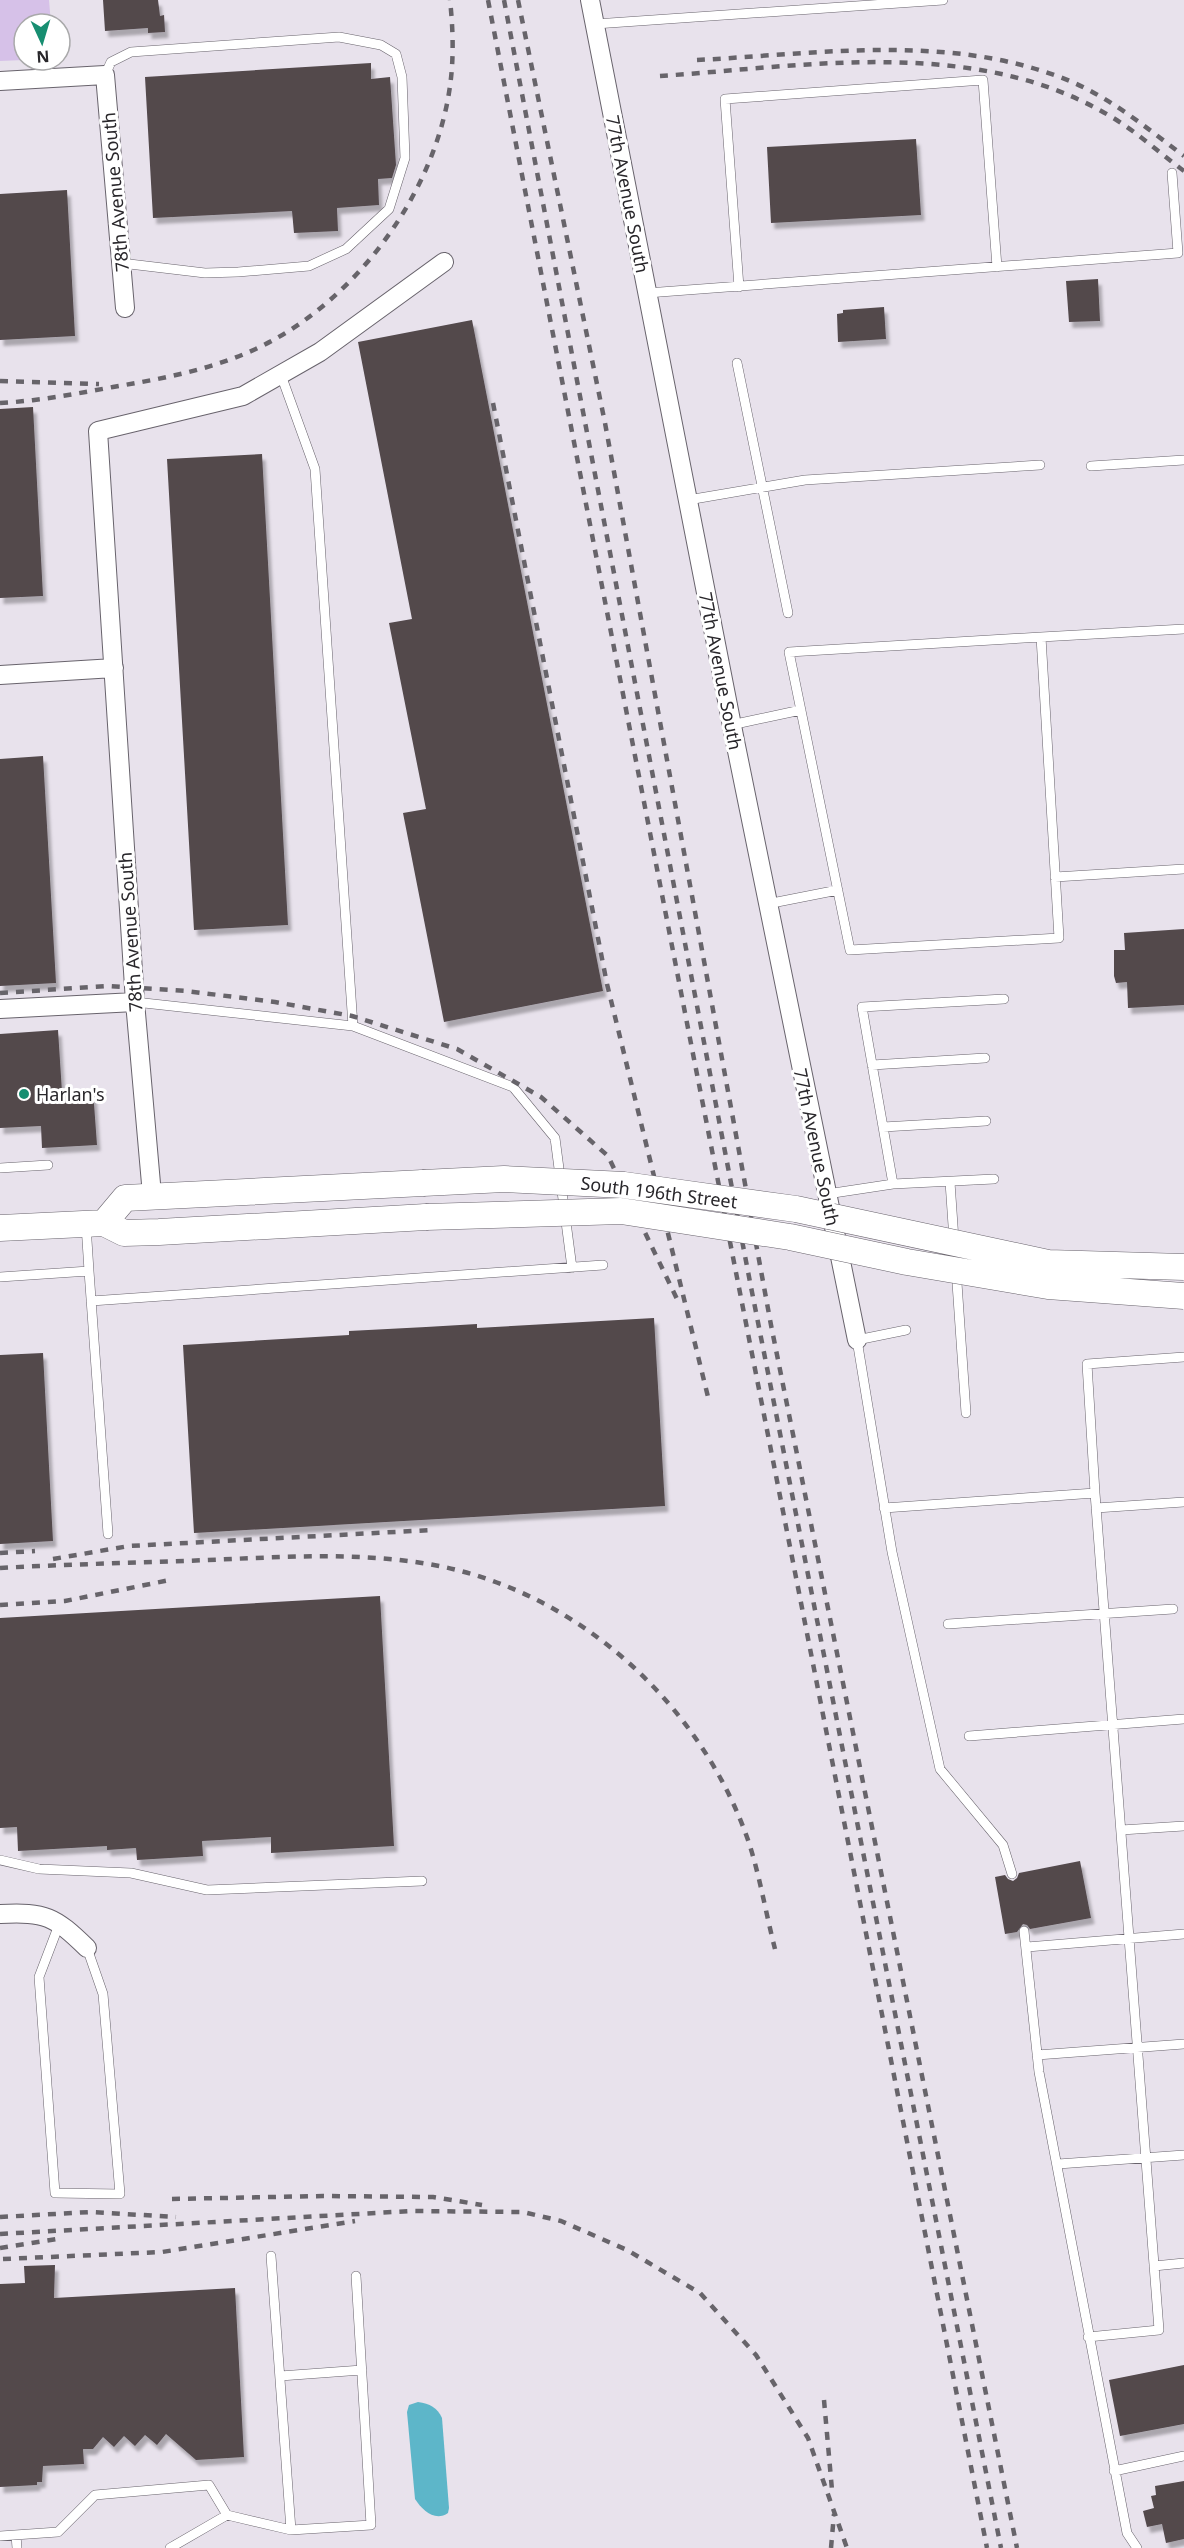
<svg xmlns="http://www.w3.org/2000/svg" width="1184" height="2548" viewBox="0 0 1184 2548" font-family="'Noto Sans',sans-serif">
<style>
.green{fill:#d6c1e8}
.water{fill:#5db6c9}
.building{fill:#52484c;filter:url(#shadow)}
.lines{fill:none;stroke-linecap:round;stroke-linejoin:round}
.lane-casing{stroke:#68636c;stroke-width:10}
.street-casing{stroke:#68636c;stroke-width:20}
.secondary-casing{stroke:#68636c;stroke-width:27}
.lane{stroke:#fff;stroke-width:9}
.street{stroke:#fff;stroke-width:18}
.secondary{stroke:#fff;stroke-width:26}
.rail{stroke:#67646a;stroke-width:4.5;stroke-dasharray:8 8;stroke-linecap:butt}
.secondary-bridge-casing{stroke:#68636c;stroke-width:27;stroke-linecap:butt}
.secondary-bridge{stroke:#fff;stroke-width:26}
.poi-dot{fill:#178e71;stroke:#fff;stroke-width:2}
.labels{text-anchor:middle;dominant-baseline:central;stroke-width:6;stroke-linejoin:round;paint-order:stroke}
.street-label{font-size:18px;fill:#29272b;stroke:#fff}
.poi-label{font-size:18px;fill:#29272b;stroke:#fff;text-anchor:start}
</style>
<defs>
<filter id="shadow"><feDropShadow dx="3.5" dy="6" stdDeviation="1.5" flood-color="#0004"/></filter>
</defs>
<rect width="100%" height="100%" fill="#e8e2ec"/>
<!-- green -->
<path class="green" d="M0,0H49L51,24H24V60L0,61Z"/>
<!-- water -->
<path class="water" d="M418,2402C430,2404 437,2407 442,2418L449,2508L448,2513C435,2522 422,2510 415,2499L407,2412L409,2405Z"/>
<!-- building -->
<path class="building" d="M103,0H158L160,16L164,15L165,32L148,33V28L105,31Z
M371,63V79L390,77L396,165L392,178L378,179L379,205L337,208L338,231L294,233L292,211L153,218L145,77Z
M916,139L921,215L771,223L767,147Z
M67,190L75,336L0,340V194Z
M1098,279L1100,321L1069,322L1066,281Z
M884,307L886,339L838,342L837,314L843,313V310Z
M472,320L603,991L444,1022L403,813L426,809L389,623L412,619L358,342Z
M33,407L43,596L0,598V409Z
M262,454L288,925L194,930L167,459Z
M43,756L56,983L0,986V759Z
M1184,929V1005L1128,1008L1127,982L1116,983L1114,976V950H1125L1124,933Z
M58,1030L62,1092L93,1090L97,1145L42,1148L41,1126L0,1128V1034Z
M654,1318L665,1506L194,1533L183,1345L349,1335V1331L426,1327L477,1324V1328Z
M43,1353L53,1541L0,1544V1355Z
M380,1596L394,1846L271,1853V1837L202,1841L203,1856L137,1860L136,1848L107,1850V1846L18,1851L17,1827L0,1828V1618Z
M1080,1861L1091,1918L1030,1929L1027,1925L1023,1924L1017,1932L1005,1934L995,1877L1005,1875L1008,1879L1013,1881L1017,1878L1019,1873Z
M55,2265L54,2298L235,2288L244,2457L196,2460L166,2434L157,2445L145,2435L135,2446L124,2436L114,2447L103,2437L93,2449H83L84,2464L43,2466L42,2482H37V2485L0,2487V2284L25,2283L24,2266Z
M1184,2365V2424L1120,2436L1109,2380Z
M1184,2481V2539L1166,2543L1162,2524L1147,2527L1143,2511L1154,2508L1151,2496L1156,2495L1155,2486Z"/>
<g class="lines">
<!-- lane casing -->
<g class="lane-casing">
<path id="lane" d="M595,24L943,0
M105,75L111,62L131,52L339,37L381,45L396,54L402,77L405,158L389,209L346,249L309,266L238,272L205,273L121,263
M739,287L725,99L983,80L997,267
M647,293L1178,253L1172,173
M737,363L788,613
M1091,466L1184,460
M688,500L805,480L1040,465
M1041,637L789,652L850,950L1059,938L1041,637L1184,629
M731,725L801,710
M1055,877L1184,869
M767,904L838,890
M135,1002L353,1026L315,469L281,375
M353,1026L513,1087L555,1138L572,1268
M872,1065L985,1058
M883,1127L986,1121
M0,1168L48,1165
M950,1182L966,1413
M893,1184L862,1007L1004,999
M827,1194L893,1184L994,1179
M89,1271L108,1534
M0,1277L89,1271L86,1225
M91,1301L603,1265
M906,1330L857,1340L892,1552L940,1769L1003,1845L1012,1874
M884,1508L1095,1493L1087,1364L1184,1357
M1096,1508L1184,1502
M948,1624L1173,1609
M969,1736L1184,1719
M1121,1830L1184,1826
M0,1860L39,1869L131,1873L207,1890L422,1881
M60,1922L39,1977L55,2193L120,2194L103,1994L87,1948
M1024,1931L1039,2072L1127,2533L1137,2548
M1027,1947L1184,1934
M1037,2055L1184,2044
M1058,2164L1184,2155
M271,2256L291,2530
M1154,2266L1184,2263
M1088,2337L1159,2330L1095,1493
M280,2376L362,2370
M1114,2471L1184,2456
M16,2535L17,2548
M0,2536L58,2532L95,2495L209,2485L227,2515
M170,2548L227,2515L291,2530L371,2525L356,2276"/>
</g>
<!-- street casing -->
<g class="street-casing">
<path id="street" d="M590,0L735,741L857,1340
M0,81L105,75L125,308
M0,675L114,668
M0,1009L135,1002
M152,1195L135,1002L98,431L243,396L320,352L444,262
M0,1914C46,1912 54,1916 87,1948"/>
</g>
<!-- secondary casing -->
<g class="secondary-casing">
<path id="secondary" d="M104,1223L125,1198L423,1183
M0,1228L104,1223L124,1233L159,1232L426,1217"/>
</g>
<!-- lane -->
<use href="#lane" class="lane"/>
<!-- street -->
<use href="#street" class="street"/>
<!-- secondary -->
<use href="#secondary" class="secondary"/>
<!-- rail -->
<path class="rail" d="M488,0L694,1059L987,2548
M504,0L750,1282L1001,2548
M518,0L605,423L771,1325L1017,2548
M697,60C816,54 943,34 1057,76C1105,93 1144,126 1184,156
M660,76C810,66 979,35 1115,119C1139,134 1161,154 1184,171
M0,381L99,384
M0,403C38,401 75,394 113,387C160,379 205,371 249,352C351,308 435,196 450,86C454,58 453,28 450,0
M493,403L607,984L709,1401
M0,993L107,986L186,991L275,1002L352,1016L457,1049L541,1097L608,1156L678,1301
M0,1553L35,1551
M53,1559L129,1546L432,1530
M0,1568C69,1564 138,1563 207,1560C285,1557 363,1551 439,1566C581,1594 703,1707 749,1843C760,1877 766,1914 775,1949
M0,1605L65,1601L170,1580
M172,2199L323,2196L433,2197L482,2205
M0,2217L91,2212L176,2217
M0,2234L411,2211L523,2212L561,2221L627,2250L700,2293L756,2355L808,2438L847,2548
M0,2248L63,2238
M3,2259L162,2252L355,2221
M824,2400L832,2490
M831,2548L834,2514"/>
<!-- secondary-bridge casing -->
<g class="secondary-bridge-casing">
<path id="secondary-bridge" d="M423,1183L504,1179L624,1185L796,1209L1048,1263L1184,1267
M426,1217L621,1211L790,1237L907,1262L1048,1286L1184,1296"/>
</g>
<!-- secondary-bridge -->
<use href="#secondary-bridge" class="secondary-bridge"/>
</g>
<!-- markers -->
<circle class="poi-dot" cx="24" cy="1094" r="6"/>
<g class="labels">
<!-- street labels -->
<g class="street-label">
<text transform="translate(115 192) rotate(-95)">78th Avenue South</text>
<text transform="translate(628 194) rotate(79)">77th Avenue South</text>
<text transform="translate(721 671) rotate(79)">77th Avenue South</text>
<text transform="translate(130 932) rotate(-94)">78th Avenue South</text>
<text transform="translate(817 1147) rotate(78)">77th Avenue South</text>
<text transform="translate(659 1192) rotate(7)">South 196th Street</text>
</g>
<!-- poi labels -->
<g class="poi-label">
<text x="36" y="1094">Harlan's</text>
</g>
</g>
<!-- north arrow -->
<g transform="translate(42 42) rotate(176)"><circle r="28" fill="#ffffff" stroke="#a9a9aa" stroke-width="1.5"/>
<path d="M0-4.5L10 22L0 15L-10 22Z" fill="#178e71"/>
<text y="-9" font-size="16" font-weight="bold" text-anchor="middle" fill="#29272b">N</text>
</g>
</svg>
